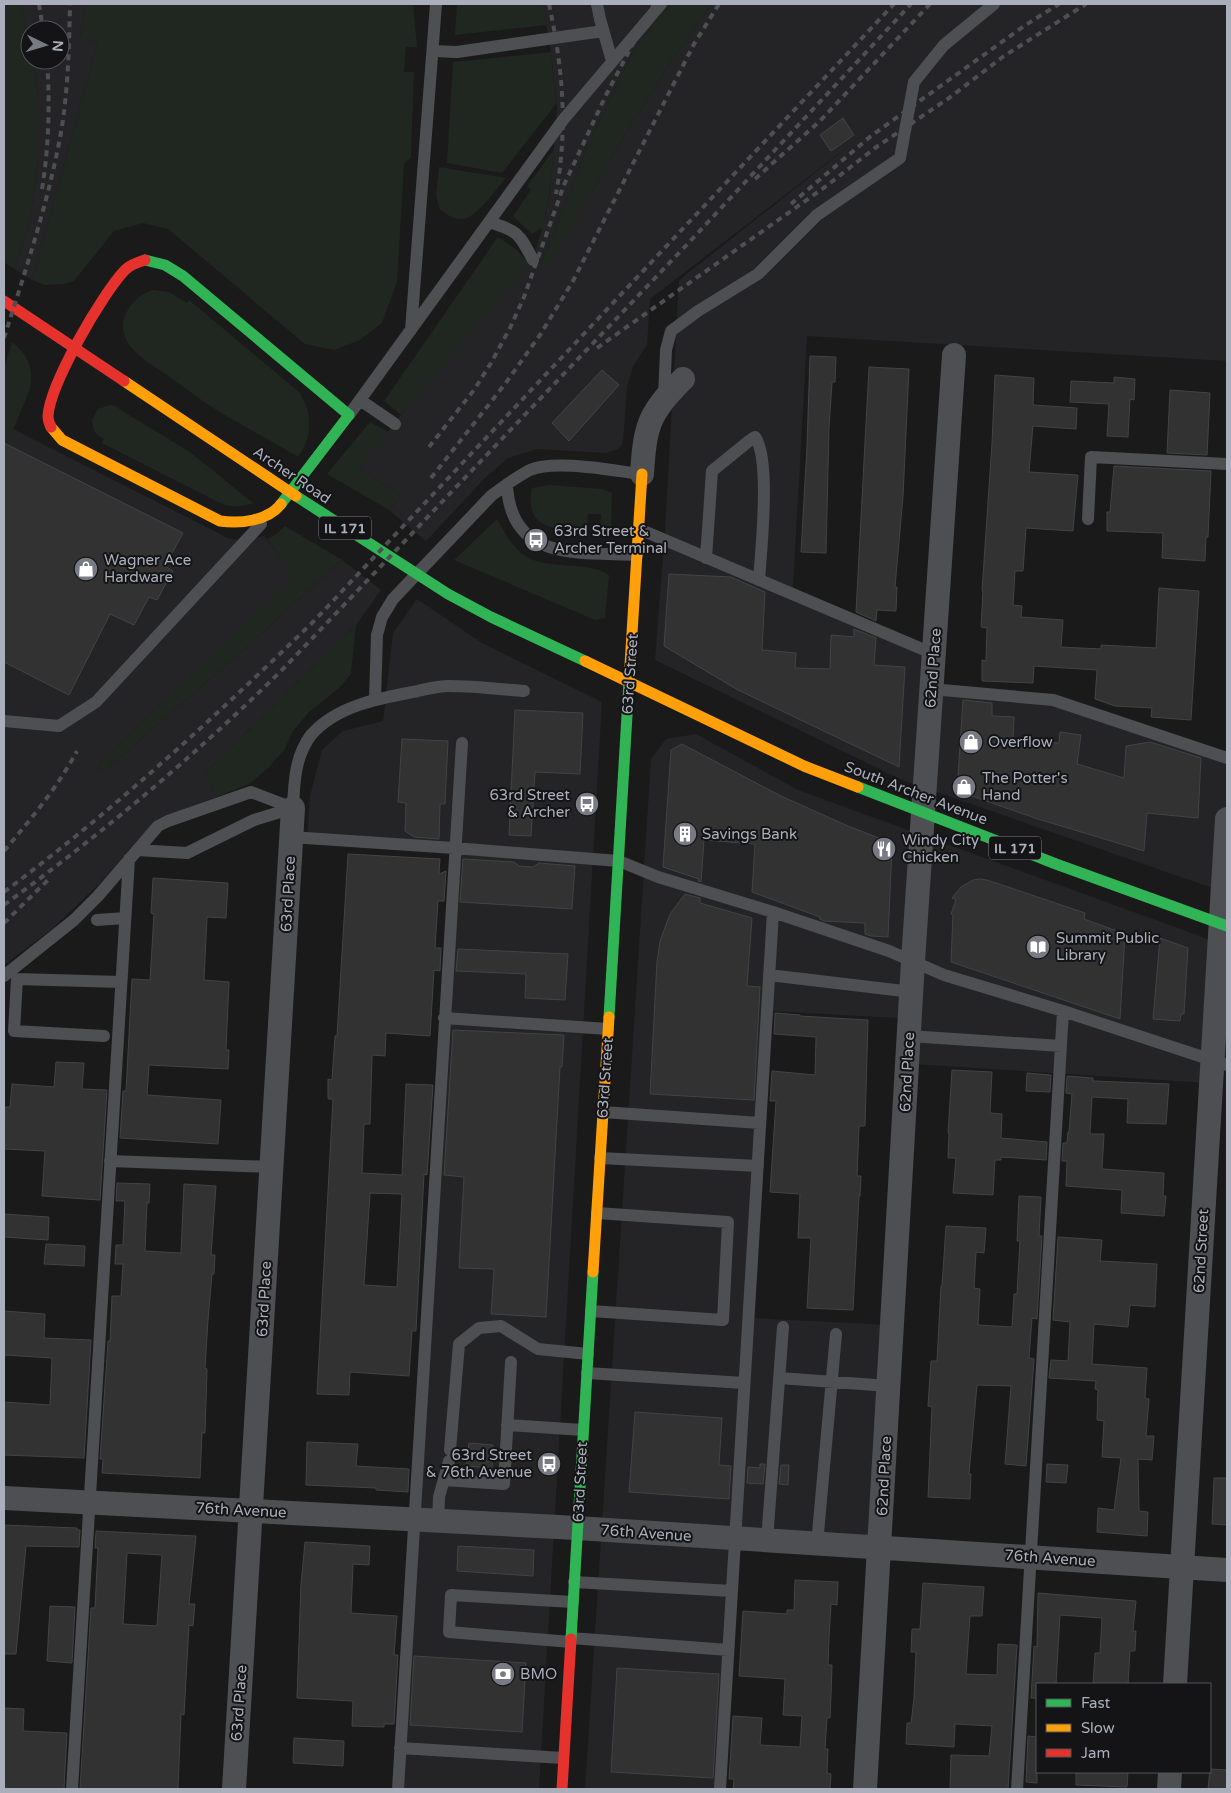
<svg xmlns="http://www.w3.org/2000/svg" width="1231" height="1793" viewBox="0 0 1231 1793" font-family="'Varela Round',sans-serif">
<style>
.built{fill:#242426}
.green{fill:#202721}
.building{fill:#323232;stroke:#424346;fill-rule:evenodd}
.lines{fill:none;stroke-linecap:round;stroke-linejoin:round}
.lane{stroke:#4e4f53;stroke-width:12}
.street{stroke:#4e4f53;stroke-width:24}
.fast{stroke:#30b455;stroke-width:11}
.slow{stroke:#ff9f0a;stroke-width:11}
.jam{stroke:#e5322d;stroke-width:11}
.rail{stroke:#4e4f52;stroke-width:4;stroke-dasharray:6 5;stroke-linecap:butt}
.labels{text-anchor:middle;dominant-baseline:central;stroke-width:4;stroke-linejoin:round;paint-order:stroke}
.shield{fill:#141416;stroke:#7e808a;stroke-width:1}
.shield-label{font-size:14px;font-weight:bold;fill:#abafbb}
.street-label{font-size:15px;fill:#abafbb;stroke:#141416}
.poi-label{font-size:15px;fill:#abafbb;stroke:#141416;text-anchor:start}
</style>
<rect width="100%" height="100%" fill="#1a1a1a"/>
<!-- built -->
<path class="built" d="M20,4H86L80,37L98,42L32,280L14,269L30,220L38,160V98L33,60H60V30H30V41Z
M542,4H671L634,49L588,145L542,262L549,266L615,151L671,61L712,4H1227V361L807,336L793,588L928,649L927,686L1056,694L1227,752V893L902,780L655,660L665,531L679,280L872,128L650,299L647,345L633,366L627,386L623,443L618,449L606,453L537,449L508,458L485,478L426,541L389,510L401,496L359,468L401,415L533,260L546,213L550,191L557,109L550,44Z
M13,429L228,538L241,541L264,536L296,576L97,765L104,771L242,651L342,560L381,590L356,625L205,773L217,797L156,820L99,884L52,929L4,965V452Z
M417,599L482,643L602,702L539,1789H397L454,848L307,838L310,796L322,750L343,731L383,721L393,633Z
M696,734L798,790L1227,946V1064L1207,1083L912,1064L914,1019L771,1011L753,1318L888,1325L875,1552L737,1541L722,1789H585L651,759L666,739Z"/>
<!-- green -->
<path class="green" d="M4,4H20L30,41V60H33L38,98V160L30,220L14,269L4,262Z
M86,4H413L417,47H406L404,72H414L411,157L404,164L397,282L382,323L360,340L334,350L305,344L168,229L143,223L114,231L74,281L63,284L45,285L32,280L98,42L80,37Z
M457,4H542L547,25L455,35Z
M671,4H712L671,61L615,151L549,267L542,262L588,145L634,49Z
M551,52L556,104L502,173L447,163L453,62Z
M553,151C552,177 549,203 542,228L532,234L513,216L531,190L527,186Z
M439,167L506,178C497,188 476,218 463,219C454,220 447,214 440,210L436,195Z
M498,237L516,249L530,265L401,415L384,401Z
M153,290L169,292L187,303L189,300L299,392C313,412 313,437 298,457C275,443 251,430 228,417C207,405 187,389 167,375C155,367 140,358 131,347C112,325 130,297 153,290Z
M12,342C29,356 33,367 30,389L4,452V368Z
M110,405L115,406L129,415L190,452L253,503C240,508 230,507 218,502L102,443L104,439C95,435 93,429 92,420L98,409Z
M370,422L389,432L359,468L401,496L389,510L327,474Z
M549,485L603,489L612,493L611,534L600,533L601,514H588L587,533C557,529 523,530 532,488Z
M497,519C520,561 529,563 575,566C587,567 598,568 609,575L605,618L595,620L454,560Z
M285,526L342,560L242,651L104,771L97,765L295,576L267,539L275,535Z
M356,625L351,674L340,687L309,712L293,731L284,750L268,768L251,783L217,797L205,773Z"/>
<!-- building -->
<path class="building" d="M843,118L854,135L831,151L820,135Z
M810,356L836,357L835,382H832L829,427L826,553L801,552L807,447Z
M869,367L909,369L903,496L895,587H897L896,611L877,610L876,621L856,612Z
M602,370L619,385L569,441L552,423Z
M995,375L1034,378L1033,405L1077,408L1076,429L1033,426L1029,472L1078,475L1073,531L1026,528L1023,571H1015L1013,605L1022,606L1021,617L1063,620L1061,647L1101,649V645L1156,648L1159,588L1199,591L1191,720L1151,717L1152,708L1115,706L1095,699L1097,670L1034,666L1033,683L982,681V660L986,661L987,628L981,627L983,591H982L992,443Z
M1114,377L1135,379L1134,400L1130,399L1128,437L1107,436L1109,404L1070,402L1071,381L1114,383Z
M1170,390L1210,393L1207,455L1167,453Z
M4,443L183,533L165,566L173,571L157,600L149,597L134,625L110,614L69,695L4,662Z
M1114,466L1211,471L1208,537H1206L1205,561L1162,558L1163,533L1107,531V512H1110Z
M669,574L731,577L765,592L762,650L796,653L795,668L830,669L831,635L854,637V629L876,638L874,665L905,667L899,767L738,690L664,646Z
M963,700L992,703V716L1014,717L1013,740L1059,743L1060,732L1081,735L1077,764L1124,778L1126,746L1150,742L1201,758L1198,818L1147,813L1144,851L1038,819L957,791Z
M515,710L583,713L580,774L535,772L531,836L509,835Z
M402,739L448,741L445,804H440L439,839L414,837L405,831L406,803L398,802Z
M682,744L781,796L848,826L889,842L892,848L888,937L871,936L865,934V923L824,921L820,919V917L752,892L755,844L704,840L701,882L698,881L699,879L663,867L671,750Z
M348,854L440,859L439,874L446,871L444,901H438L435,948H441L440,971L434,970L430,1036L386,1033L385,1056L372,1055L370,1124H364L362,1173L402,1175L406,1084L433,1085L427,1175L424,1174L416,1331H412L409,1376L350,1372L349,1395L317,1394L333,1099H328V1079L332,1080L335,1036H337ZM370,1193L402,1194L397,1287L364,1285Z
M463,859L514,862L519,866L533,867L539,863L575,866L572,909L460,902Z
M153,878L228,883L226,918L207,917L204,980L229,982L226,1050H229L228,1069L149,1065L147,1095L221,1100L218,1144L120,1138L123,1091H126L132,979L150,980L154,914L151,913Z
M980,879L987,880L1085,913L1084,919L1125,934L1120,1019L951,962L953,915L951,914L956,900L952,898L961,887L973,880Z
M685,894L700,898V903L752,918L747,986L760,987L754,1100L650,1094L657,962L660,941L670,914Z
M1160,938L1188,948L1184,1014H1181L1180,1021L1153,1019Z
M458,949L568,954L565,1000L525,998L526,974L456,971Z
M775,1013L800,1015V1016L868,1020L865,1126H859L857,1176H861L860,1196H859L853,1310L807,1308L811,1238H798L800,1194L770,1192L776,1101H770L772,1071L815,1075L816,1037L774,1034Z
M453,1030L564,1035L562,1067H560L546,1317L491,1314L494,1269L459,1268L464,1177L444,1175Z
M56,1062L84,1063L82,1089L107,1090L100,1200L42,1196L45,1151L4,1149L5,1107H10L12,1084L54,1087Z
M952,1070L992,1072L990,1113L1002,1114L1001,1138L1047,1142L1046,1160L1001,1157V1160H995L993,1195L953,1193L956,1158H948L949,1133H948Z
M1027,1073L1051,1075L1050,1092L1026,1091Z
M1067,1076L1093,1078V1081L1169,1084L1166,1124L1127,1123L1128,1099L1092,1097L1090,1134H1104L1102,1169L1164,1173L1163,1196H1166L1164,1216L1121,1213L1122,1190L1066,1186L1067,1161H1062L1063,1143H1067L1068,1132H1069L1072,1094L1066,1093Z
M117,1183L150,1184L149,1203H147L145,1251L181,1253L184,1184L216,1186L211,1255H215L214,1274H212L208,1320L205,1368L207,1369L205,1433H202L200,1478L102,1473L103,1459H100L108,1341H110L112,1296H121L123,1264H115L116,1245H123L125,1201H116Z
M1019,1196L1041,1197L1039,1236H1042L1037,1319L1032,1318L1029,1358L1034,1359L1026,1466L1005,1464L1011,1386L977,1385L969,1474H971L970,1499L928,1497L932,1407L928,1406L931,1361H937L941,1286H942L946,1226L986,1228L984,1253L976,1252L974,1288L980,1289L978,1325L1012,1327L1014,1294H1017L1020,1241H1017Z
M4,1214L49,1217L48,1240L4,1237Z
M1058,1237L1102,1240L1100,1261L1157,1264L1155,1307L1130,1305L1128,1327L1094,1324L1092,1364L1147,1368L1145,1398L1149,1399L1146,1436H1154L1152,1460L1138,1459L1139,1511L1148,1512L1147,1536L1097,1532L1098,1508L1114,1510L1121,1458L1102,1457L1104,1421L1097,1420L1098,1390L1095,1389L1096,1381L1049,1378L1051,1360L1068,1361L1070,1322L1053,1320Z
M46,1244L85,1246L84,1266L44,1264Z
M4,1311L45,1314L44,1338L91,1340L84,1458L4,1455V1402L50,1405L52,1358L4,1355Z
M635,1412L722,1418L719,1465L731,1466L729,1499L629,1492Z
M307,1442L358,1444L356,1466L409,1469L408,1492L376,1490V1488L306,1485Z
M469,1443L493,1445L492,1468L466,1466Z
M760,1464H765L763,1484L747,1483L748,1467L760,1468Z
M1047,1464L1068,1465L1066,1483L1046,1482Z
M781,1465H789L788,1485L779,1484Z
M1214,1478H1227V1525L1212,1524Z
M4,1525L77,1528V1530H80L79,1547L26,1546L16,1654H4Z
M96,1531L196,1536L189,1604H195L193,1626L189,1625L184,1715L181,1714L178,1789H80L91,1608H95L98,1548H95ZM127,1553L162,1555L157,1626L123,1624Z
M305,1542L370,1546L369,1565L353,1564L351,1613L397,1616L394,1655H398L394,1724H384V1727L352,1726L353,1701L297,1698L301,1584Z
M458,1546L534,1550L533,1576L457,1571Z
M795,1580L838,1582L837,1605L831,1604L829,1638L828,1665H832L831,1696L830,1718H827L825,1749H828L827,1773L831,1774L830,1789H733L734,1779H729L733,1716L762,1718L760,1745L800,1747L802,1716L783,1715L785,1679L739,1676L743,1611L787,1614V1610H794Z
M923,1583L984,1587L982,1616H970L966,1674L997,1675L998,1644L1017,1645L1008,1789H950L951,1755L989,1756L992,1726L955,1724L954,1747L906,1744L907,1723H911L914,1698L916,1652H911L912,1629H920Z
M1038,1593L1136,1601L1133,1631H1136L1135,1651H1130L1128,1684H1093L1095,1653H1100L1102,1618L1060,1615L1056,1684H1037V1698H1031L1034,1646L1037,1647Z
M50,1606L75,1607L72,1663L47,1661Z
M414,1656L526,1663L522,1732L410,1725Z
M617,1668L719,1674L713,1778L611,1772Z
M4,1708L24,1709L23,1731L67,1733L64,1789H4Z
M1028,1736L1037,1737V1783L1026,1782Z
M294,1738L344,1741L343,1766L293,1763Z
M1210,1769L1227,1770V1789H1208Z
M1076,1772H1128L1127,1787L1076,1785Z"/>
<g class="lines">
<!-- lane -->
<path class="lane" d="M597,4L600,19L612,61
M433,51L457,52L603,31
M489,222C518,231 519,233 533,260
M411,330L436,4
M664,397L666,350L671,331L698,311L758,274L817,215L900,158L914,82L944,45L994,4
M360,400L395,424
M349,415L563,120L661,4
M507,484C510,562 579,552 637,555
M1088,519L1091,457L1227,464
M639,529L934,654
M706,558L712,471L749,441L755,437C771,458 761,551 759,580
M931,689L1053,700L1227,758
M375,699L377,635L382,617L393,599L491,496C503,487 516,477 530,470C555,459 614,471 642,474
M4,721L59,726L96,702L261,524
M293,808C294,783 295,756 311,735C337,705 381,698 418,691C427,689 438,686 448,686C473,686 499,689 524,691
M291,837L454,848L619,861L658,877L773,912L889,951L944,975L1063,1011L1227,1065
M137,850L187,853L254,820L293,808
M97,920L125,918
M769,975L912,992
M4,976L74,920L98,896L158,826L168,821L251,792L293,808
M444,1018L608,1029
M104,1036L14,1031L17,979L121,982
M909,1036L1061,1046
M603,1112L760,1123
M600,1158L758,1166
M110,1161L271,1167
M591,1311L723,1320L728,1222L597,1213
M587,1373L744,1383
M779,1378L889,1386
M507,1425L583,1430
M450,1450L459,1344L479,1328L501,1326L538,1349L588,1354
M444,1480L504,1484L511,1362
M438,1521L439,1497L449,1461
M767,1540L783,1327
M817,1544L836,1334
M574,1582L732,1591
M571,1638L728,1650
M571,1642L449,1632L451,1595L573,1602
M400,1748L563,1758
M72,1789L129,859
M398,1789L462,743
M720,1789L773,912
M1017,1789L1063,1011"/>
<!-- street -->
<path class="street" d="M642,474C645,427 648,413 683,379
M4,1498L577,1528L1227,1570
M1175,1684L1227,819
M234,1789L293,808
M865,1789L913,961L954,355
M1169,1789L1170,1772"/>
<!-- fast -->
<path class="fast" d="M145,260L165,265L183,276L349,415L281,504
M296,496L448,594L491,617L585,661
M858,787L1056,864L1227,926
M609,1017L630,665
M571,1639L593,1272"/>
<!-- slow -->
<path class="slow" d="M124,381L296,496
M51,427L62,440L220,521C240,524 268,521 281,504
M585,661L804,766L858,787
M630,665L642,474
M593,1272L609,1017"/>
<!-- jam -->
<path class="jam" d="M4,301L124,381
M51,427C49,423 48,420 48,416C50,384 102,294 125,270C130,265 138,262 145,260
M562,1789L571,1639"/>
<!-- rail -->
<path class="rail" d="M39,4L43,30
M549,4C563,69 568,128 556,194
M755,179L820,121L930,4
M42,189C49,146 50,103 47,60
M791,204L871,136L1024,26L1059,4
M4,338C24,275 45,212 58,148C68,101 69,51 70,4
M597,348L825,187L875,148L949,98L1004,56L1086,4
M429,447L474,390L491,363L510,328L524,297L564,185L606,95L654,4
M431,478L505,384L540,335L573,281L694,44L719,4
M4,851C31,819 57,788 77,751
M4,892C114,810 215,717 314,621L894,4
M4,905C103,833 197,754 284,668L695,236L911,4
M4,923L48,880"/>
</g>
<!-- icons -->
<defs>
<g id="bus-disc" transform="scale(1.25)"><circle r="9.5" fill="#787b83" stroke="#141416"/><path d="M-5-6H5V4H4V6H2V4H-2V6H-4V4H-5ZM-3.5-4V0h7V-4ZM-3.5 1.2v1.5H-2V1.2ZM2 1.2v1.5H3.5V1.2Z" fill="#fff"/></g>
<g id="shop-disc" transform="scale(1.25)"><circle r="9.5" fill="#787b83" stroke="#141416"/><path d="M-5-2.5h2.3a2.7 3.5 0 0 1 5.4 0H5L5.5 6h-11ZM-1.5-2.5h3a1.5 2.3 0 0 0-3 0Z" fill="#fff"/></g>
<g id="building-disc" transform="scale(1.25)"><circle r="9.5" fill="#787b83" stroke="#141416"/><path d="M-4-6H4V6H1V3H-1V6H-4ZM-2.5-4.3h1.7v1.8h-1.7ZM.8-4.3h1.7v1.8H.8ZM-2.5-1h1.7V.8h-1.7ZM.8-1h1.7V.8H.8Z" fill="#fff"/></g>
<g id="restaurant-disc" transform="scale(1.25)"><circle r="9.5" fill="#787b83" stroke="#141416"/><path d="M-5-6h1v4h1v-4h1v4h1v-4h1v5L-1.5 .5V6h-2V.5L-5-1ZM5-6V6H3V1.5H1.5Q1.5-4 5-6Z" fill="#fff"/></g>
<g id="library-disc" transform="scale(1.25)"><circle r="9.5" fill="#787b83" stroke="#141416"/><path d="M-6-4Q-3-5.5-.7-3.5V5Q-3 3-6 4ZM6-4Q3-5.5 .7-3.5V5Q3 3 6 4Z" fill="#fff"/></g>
<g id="bank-disc" transform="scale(1.25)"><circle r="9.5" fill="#787b83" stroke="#141416"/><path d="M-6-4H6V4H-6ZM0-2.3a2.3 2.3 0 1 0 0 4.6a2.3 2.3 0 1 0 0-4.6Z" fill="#fff"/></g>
</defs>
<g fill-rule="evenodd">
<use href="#bus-disc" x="536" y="540"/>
<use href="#shop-disc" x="86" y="569"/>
<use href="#shop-disc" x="971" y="742"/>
<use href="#shop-disc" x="964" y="787"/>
<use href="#bus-disc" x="587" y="804"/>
<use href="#building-disc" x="685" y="834"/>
<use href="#restaurant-disc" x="884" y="849"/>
<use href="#library-disc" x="1038" y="947"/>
<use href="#bus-disc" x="549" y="1464"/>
<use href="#bank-disc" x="503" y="1674"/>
</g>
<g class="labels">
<!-- shield labels -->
<g class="shield">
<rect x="319" y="516.5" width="52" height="23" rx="4"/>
<rect x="989" y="836.5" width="52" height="23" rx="4"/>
</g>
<g class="shield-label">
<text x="345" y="528">IL 171</text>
<text x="1015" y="848">IL 171</text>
</g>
<!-- street labels -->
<g class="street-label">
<text transform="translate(292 475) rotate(34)">Archer Road</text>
<text transform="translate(933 668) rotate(-86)">62nd Place</text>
<text transform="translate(630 674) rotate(-86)">63rd Street</text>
<text transform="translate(916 793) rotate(21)">South Archer Avenue</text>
<text transform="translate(288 894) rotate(-87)">63rd Place</text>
<text transform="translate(907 1072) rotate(-87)">62nd Place</text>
<text transform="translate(605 1078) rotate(-86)">63rd Street</text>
<text transform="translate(1201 1251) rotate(-87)">62nd Street</text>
<text transform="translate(264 1299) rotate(-87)">63rd Place</text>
<text transform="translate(884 1476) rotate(-87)">62nd Place</text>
<text transform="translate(580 1482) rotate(-87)">63rd Street</text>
<text transform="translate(241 1510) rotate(3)">76th Avenue</text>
<text transform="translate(646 1533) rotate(4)">76th Avenue</text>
<text transform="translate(1050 1558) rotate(4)">76th Avenue</text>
<text transform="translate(239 1703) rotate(-86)">63rd Place</text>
</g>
<!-- poi labels -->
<g class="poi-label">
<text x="554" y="531">63rd Street &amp;<tspan x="554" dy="17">Archer Terminal</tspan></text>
<text x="104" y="560">Wagner Ace<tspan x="104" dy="17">Hardware</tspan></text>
<text x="988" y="742">Overflow</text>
<text x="982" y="778">The Potter's<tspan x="982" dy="17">Hand</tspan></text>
<text x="570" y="795" text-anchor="end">63rd Street<tspan x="570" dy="17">&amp; Archer</tspan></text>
<text x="702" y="834">Savings Bank</text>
<text x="902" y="840">Windy City<tspan x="902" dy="17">Chicken</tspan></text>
<text x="1056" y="938">Summit Public<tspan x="1056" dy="17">Library</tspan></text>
<text x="532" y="1455" text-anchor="end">63rd Street<tspan x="532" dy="17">&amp; 76th Avenue</tspan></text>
<text x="520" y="1674">BMO</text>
</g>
</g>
<!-- border -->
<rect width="1231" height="1793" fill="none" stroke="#abafbb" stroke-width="10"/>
<!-- legend -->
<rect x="1036" y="1683" width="175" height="90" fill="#141416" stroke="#505258"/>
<rect x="1046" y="1699" width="25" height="8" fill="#30b455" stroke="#505258"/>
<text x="1081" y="1708" font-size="15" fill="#abafbb">Fast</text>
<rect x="1046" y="1724" width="25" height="8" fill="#ff9f0a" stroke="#505258"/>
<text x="1081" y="1733" font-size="15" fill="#abafbb">Slow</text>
<rect x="1046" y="1749" width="25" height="8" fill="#e5322d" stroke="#505258"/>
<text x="1081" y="1758" font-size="15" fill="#abafbb">Jam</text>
<!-- north arrow -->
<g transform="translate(45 45) rotate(95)"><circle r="24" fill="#141416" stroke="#505258"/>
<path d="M0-4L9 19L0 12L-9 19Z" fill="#787b83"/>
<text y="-8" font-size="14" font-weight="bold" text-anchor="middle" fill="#abafbb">N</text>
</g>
</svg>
